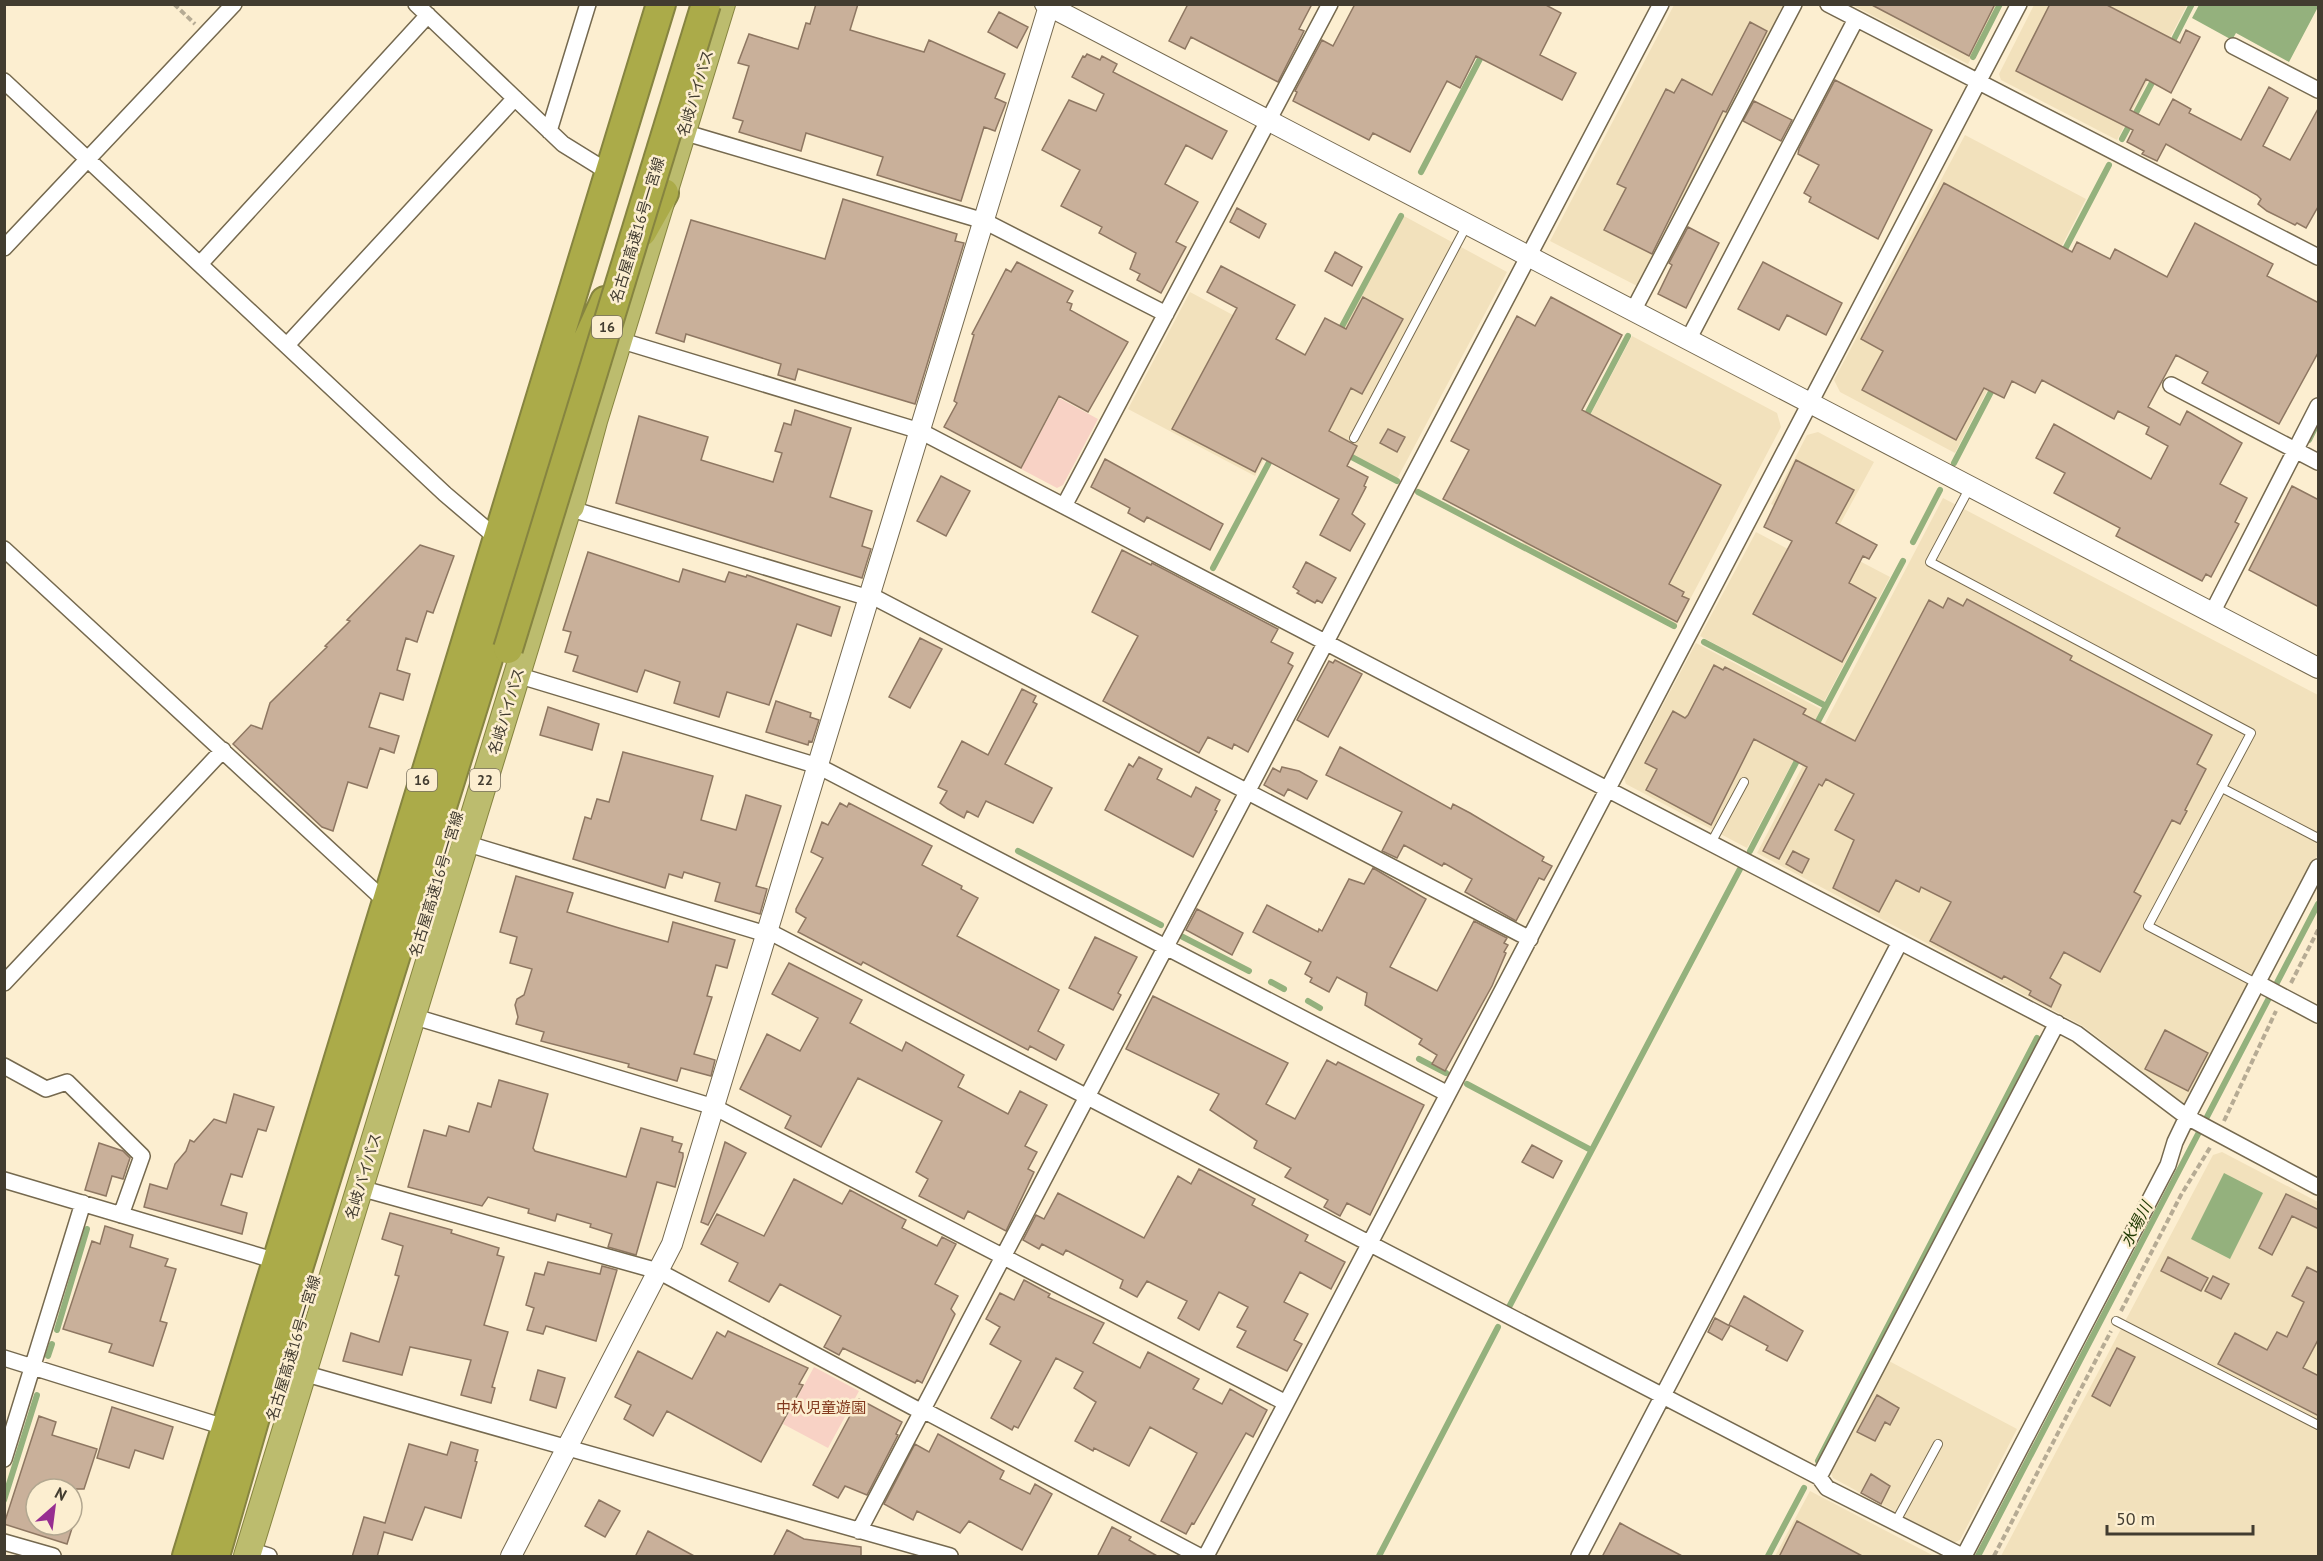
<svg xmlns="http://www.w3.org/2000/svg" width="2323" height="1561" viewBox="0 0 2323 1561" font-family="'PT Sans','Noto Sans JP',sans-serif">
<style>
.built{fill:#f2e1bc}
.green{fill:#f8d2c5}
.water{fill:#94b17d}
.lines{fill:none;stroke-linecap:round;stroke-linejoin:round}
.stream{stroke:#94b17d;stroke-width:6}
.building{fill:#c9b09a;stroke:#8e7762;stroke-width:1.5}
.service-casing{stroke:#75694f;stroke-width:10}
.minor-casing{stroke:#75694f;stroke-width:18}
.tertiary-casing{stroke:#75694f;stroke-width:22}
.trunk-casing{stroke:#868440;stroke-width:28}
.motorway-casing{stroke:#868440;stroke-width:32}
.path{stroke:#b6ab94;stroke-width:4;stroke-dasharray:6 3;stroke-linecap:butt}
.service{stroke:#fff;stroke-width:8}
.minor{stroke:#fff;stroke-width:15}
.tertiary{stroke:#fff;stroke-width:20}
.trunk{stroke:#bcbc6e;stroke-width:26}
.motorway{stroke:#abab49;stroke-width:28}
.motorway-bridge-casing{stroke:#868440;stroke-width:32;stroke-linecap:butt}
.motorway-bridge{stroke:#abab49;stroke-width:28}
.labels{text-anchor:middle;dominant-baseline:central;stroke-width:5;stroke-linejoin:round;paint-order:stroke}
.shield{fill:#fceed0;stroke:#7a7160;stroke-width:1.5}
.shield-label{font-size:14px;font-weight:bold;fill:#423c30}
.street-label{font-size:15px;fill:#423c30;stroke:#fceed0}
.park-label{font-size:15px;fill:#833a1f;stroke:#fceed0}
.water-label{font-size:16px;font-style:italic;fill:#1e3800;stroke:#fceed0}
</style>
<rect width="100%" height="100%" fill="#fceed0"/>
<!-- built -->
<path class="built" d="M1674,5H1787L1639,287L1550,241Z
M1852,5H1999L1968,64Z
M2034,5H2187L2117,140L2001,80L1999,74Z
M1965,135L2086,199L1955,453L1840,392L1834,380Z
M1404,216L1507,272L1397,479L1293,424Z
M1190,292L1317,360L1255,476L1128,409Z
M1632,336L1777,413L1781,427L1676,626L1522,544Z
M1818,432L1874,462L1833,537L1771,504L1807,435Z
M1943,498L2318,695V854L2190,1099L2183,1103L2083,1026L1757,853Z
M1756,532L1818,565L1829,545L1890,577L1824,702L1700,636Z
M1696,643L1821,709L1747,848L1626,784L1624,778Z
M2222,1152L2318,1202V1556H2001L2213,1155Z
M1889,1361L2017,1429L1960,1540L1953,1543L1833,1478L1830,1470Z
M1810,1491L1934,1556H1775Z"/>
<!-- green -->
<path class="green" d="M1059,398L1098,419L1063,485L1057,488L1021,469Z
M814,1367L859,1391L828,1448L783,1424Z"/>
<!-- water -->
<path class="water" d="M2316,4L2318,7L2289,62L2236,33L2232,40L2192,18L2199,5Z
M2224,1173L2263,1193L2230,1259L2191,1239Z"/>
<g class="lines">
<!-- stream -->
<path class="stream" d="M2170,47L2192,4
M1973,57L2000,4
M2122,139L2155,77
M1421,172L1483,53
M2062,255L2109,165
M1339,332L1401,216
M1585,418L1628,336
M2309,440L2318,422
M1346,454L1397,481
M1954,463L1994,386
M1418,492L1674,626
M1913,542L1940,490
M1213,568L1273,455
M1704,642L1826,706
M1815,727L1903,561
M1018,851L1161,925
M1750,851L1800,755
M1181,936L1249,971
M1271,982L1284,989
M1308,1001L1320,1008
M1419,1059L1446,1073
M1467,1084L1591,1150
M1509,1307L1740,869
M57,1330L87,1229
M48,1356L52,1344
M1818,1461L2037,1038
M4,1500L37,1395
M1379,1556L1498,1327
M1768,1556L1804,1488
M1978,1556L2318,904"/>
</g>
<!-- building -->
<path class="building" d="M816,4H858L850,30L924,52L929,40L1005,74L995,98L1006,103L995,131L984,127L961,201L877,175L883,157L806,133L801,151L739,132L743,121L733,118L749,66L738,63L749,34L798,49L806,23L810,24Z
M1188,4H1312L1299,29L1304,31L1278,82L1191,37L1185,49L1169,41Z
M1355,4H1544L1561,13L1540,55L1576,73L1562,100L1476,56L1460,88L1447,81L1410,152L1373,133L1369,140L1293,101L1297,92L1295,91L1322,40L1333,46Z
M1870,4H1995L1969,56Z
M2050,4H2105L2180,43L2186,30L2200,37L2171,93L2146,79L2130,110L2159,125L2173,99L2191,109L2189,113L2241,140L2269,87L2288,98L2263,146L2290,160L2319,107V205L2306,228L2297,223L2295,225L2267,211L2258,204L2261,199L2257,195L2166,144L2157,161L2142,154L2144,151L2127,142L2133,130L2016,71Z
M999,12L1028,27L1017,48L988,32Z
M1750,22L1767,31L1726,112L1723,111L1652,254L1604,230L1626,188L1617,184L1666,89L1674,93L1682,79L1712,95Z
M1087,54L1100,60L1102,56L1117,64L1113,72L1227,131L1212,159L1186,145L1165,184L1198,202L1176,242L1186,247L1161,293L1137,280L1140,274L1130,269L1136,253L1099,233L1102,227L1061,206L1080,170L1042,150L1069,100L1096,111L1104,94L1072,77L1083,56L1085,57Z
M1835,80L1932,130L1878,239L1809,202L1811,197L1804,193L1819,165L1798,154L1799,149Z
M1754,101L1792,120L1781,141L1743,121Z
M1944,183L2072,252L2077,242L2110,259L2115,249L2167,277L2195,223L2273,264L2267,276L2319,303V351L2279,424L2202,383L2208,372L2176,355L2148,407L2180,425L2187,411L2242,443L2220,484L2247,498L2235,522L2239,524L2211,577L2206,574L2202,581L2116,536L2120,528L2054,493L2065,473L2036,458L2054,424L2151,479L2168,446L2146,434L2149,427L2118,411L2114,419L2042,380L2035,393L2012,381L2004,398L1984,388L1956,440L1862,390L1883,351L1861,339Z
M843,199L957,234L955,241L964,243L915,404L798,369L795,380L778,375L781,364L686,334L684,342L656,333L691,220L825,259Z
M1237,208L1266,224L1259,238L1230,222Z
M1688,227L1719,243L1686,308L1658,294L1672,265L1669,263Z
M1335,252L1362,267L1352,286L1325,271Z
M1017,262L1073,291L1067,302L1072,304L1070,310L1128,342L1088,412L1059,396L1021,468L944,427L957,403L954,401L974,335L972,334L1006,269L1011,272Z
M1763,262L1842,303L1826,335L1787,315L1779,330L1738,309Z
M1221,266L1295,305L1276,339L1305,355L1325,318L1346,329L1363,297L1403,319L1362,394L1351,388L1329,431L1357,446L1347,466L1368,477L1364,486L1366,487L1352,514L1365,524L1350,551L1320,535L1339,499L1262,458L1255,472L1172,429L1237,308L1207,292Z
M1551,297L1622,335L1582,410L1721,485L1669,584L1684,592L1682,596L1689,599L1677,622L1443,499L1469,450L1451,441L1517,316L1535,326Z
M795,410L851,428L830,497L872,511L862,546L871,549L862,578L616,503L639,416L708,437L701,460L773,482L782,453L775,451L784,423L791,425Z
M1388,429L1405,437L1397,452L1380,443Z
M1105,459L1223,524L1210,550L1147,517L1144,522L1128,513L1130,508L1091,487Z
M1796,460L1854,490L1836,523L1877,545L1869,559L1863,556L1849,583L1876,598L1842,662L1753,614L1792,541L1764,527Z
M941,476L970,491L946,536L917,521Z
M2292,486L2319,500V607L2249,570Z
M420,545L454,556L433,613L427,611L417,642L406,638L397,670L410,674L403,700L380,693L369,727L399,736L394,753L380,748L367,788L348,782L333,831L322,827L233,744L251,725L262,729L270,703L327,647L325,646L350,621L347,620Z
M1122,550L1151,565L1152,563L1278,629L1271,642L1293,653L1288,663L1293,666L1248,752L1234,744L1232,749L1208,737L1199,753L1103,701L1138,636L1092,612Z
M588,552L679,582L683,569L725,582L729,572L746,577L747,575L840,607L831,636L797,624L769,705L727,692L719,717L674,703L680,682L645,670L637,692L573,671L578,656L565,652L571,632L563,630Z
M1306,562L1336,578L1322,603L1317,600L1315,603L1297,593L1299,591L1293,587Z
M1948,598L1963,606L1967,599L2072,656L2070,660L2212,735L2197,764L2206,769L2185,810L2187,811L2180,824L2172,820L2134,892L2141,896L2100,972L2064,952L2050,978L2061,985L2051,1007L2029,995L2031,991L2004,976L2002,979L1930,941L1951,902L1921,887L1919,892L1896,880L1879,912L1833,888L1854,840L1835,830L1854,794L1826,779L1822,786L1819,784L1779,859L1763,851L1807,767L1754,739L1711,825L1646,790L1657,769L1645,763L1673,711L1685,718L1688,715L1714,665L1723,670L1725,667L1806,709L1803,714L1855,741L1929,600L1943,608Z
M920,638L942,649L910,708L889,697Z
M1335,660L1362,674L1328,737L1297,720L1329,661L1333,663Z
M1022,689L1036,696L1033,702L1037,704L1005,764L1052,788L1033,823L986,801L978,817L967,811L964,818L948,809L940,803L947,791L938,787L962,741L988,755Z
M776,701L811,713L810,717L819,720L812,742L809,741L808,745L766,732Z
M548,707L599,724L592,750L540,735Z
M1340,747L1451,809L1453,804L1470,813L1544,857L1542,861L1552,866L1544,880L1539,878L1516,921L1465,892L1472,879L1444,863L1442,866L1404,845L1397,858L1382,851L1402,812L1326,775Z
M623,752L713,776L701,820L736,830L746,795L781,806L756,886L767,889L760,914L715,901L720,883L684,872L682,878L669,874L665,888L573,859L585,817L591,819L597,799L609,802Z
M1139,757L1162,769L1157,779L1191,797L1196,787L1220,800L1215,810L1217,811L1193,857L1105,810L1129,764L1133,767Z
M1282,767L1299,771L1317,781L1307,799L1288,789L1284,796L1264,785L1273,768L1280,772Z
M840,803L847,807L849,803L932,846L922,865L962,886L961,889L978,898L957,936L1059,990L1038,1031L1064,1045L1056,1060L1030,1046L1028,1050L863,962L861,965L798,932L806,918L796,912V909L823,858L811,852L822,822L828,825Z
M1793,851L1809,859L1802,873L1786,864Z
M1373,868L1426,899L1390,967L1420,982L1437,991L1474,921L1507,938L1504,943L1508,945L1504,952L1506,953L1492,986L1445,1071L1432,1064L1437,1055L1419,1044L1422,1039L1365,1005L1367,993L1337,977L1329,992L1310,982L1312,978L1305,974L1311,962L1253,932L1267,905L1318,932L1319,929L1322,931L1349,879L1364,884Z
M516,876L573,893L567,912L619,928L668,942L673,922L735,940L727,968L716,965L707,996L712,997L694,1054L715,1060L711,1076L681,1068L677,1081L628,1067L629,1064L541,1041L544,1032L516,1024L518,1017L515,1005L517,999L524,995L532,969L510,963L517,937L500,932Z
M1197,909L1243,933L1232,955L1186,930Z
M1095,937L1137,957L1118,993L1121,995L1113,1010L1069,988Z
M789,963L862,1000L850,1023L902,1051L906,1042L964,1075L958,1087L1008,1114L1020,1091L1047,1105L1025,1146L1037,1152L1028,1169L1034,1172L1006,1231L968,1211L964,1219L919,1196L928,1179L916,1172L942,1121L858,1078L821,1147L785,1128L791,1116L740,1089L767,1034L800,1051L818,1018L772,994Z
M1153,996L1288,1063L1266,1104L1295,1119L1327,1060L1336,1065L1338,1062L1424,1105L1370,1215L1347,1203L1340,1216L1324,1207L1328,1200L1285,1177L1291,1168L1254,1148L1257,1141L1210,1110L1219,1094L1126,1049Z
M2165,1030L2208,1053L2188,1091L2145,1069Z
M499,1080L548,1094L533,1148L535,1151L626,1177L641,1128L673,1137L672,1141L682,1144L679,1152L683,1153V1157L675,1187L657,1182L636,1255L608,1247L612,1234L590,1227L591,1224L557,1214L555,1221L528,1213L529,1209L488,1197L482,1206L408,1187L424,1130L446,1136L449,1126L469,1132L478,1103L491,1107Z
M234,1094L274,1107L266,1131L258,1129L242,1177L231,1174L221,1205L247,1213L242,1234L144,1207L150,1184L167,1189L175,1164L186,1151L190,1140L194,1142L214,1119L226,1123Z
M725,1142L746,1153L708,1225L701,1222Z
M99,1143L123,1151L130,1158L123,1179L112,1176L106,1196L85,1190Z
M1532,1145L1562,1161L1553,1178L1522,1162Z
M1199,1169L1255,1199L1252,1205L1308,1235L1305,1241L1345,1262L1331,1289L1300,1272L1284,1302L1308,1314L1294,1340L1302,1344L1287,1371L1237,1347L1246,1331L1237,1327L1248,1307L1219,1292L1199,1330L1178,1318L1187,1301L1147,1281L1137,1297L1120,1288L1123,1280L1066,1250L1063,1255L1042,1244L1039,1249L1023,1240L1036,1215L1044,1219L1058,1193L1144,1238L1178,1176L1191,1184Z
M794,1179L842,1204L850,1190L906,1220L902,1228L937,1246L942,1237L956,1244L935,1284L958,1296L951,1309L955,1314L922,1383L917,1380L915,1383L843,1348L839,1355L824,1347L841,1316L780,1284L769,1302L729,1281L738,1263L701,1244L717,1214L764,1236Z
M2286,1194L2319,1210V1229L2292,1216L2272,1255L2259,1248Z
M390,1213L452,1230L451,1233L499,1248L497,1255L504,1257L484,1325L508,1332L492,1387L495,1388L491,1403L461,1395L471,1360L410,1347L402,1375L343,1361L351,1333L379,1342L399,1276L395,1275L403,1246L382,1239Z
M105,1226L133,1235L130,1247L168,1259L165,1266L176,1269L160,1321L167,1323L153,1366L109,1352L112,1344L63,1329L92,1241L100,1244Z
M2168,1257L2208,1278L2201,1291L2161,1271Z
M548,1262L600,1274L602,1266L617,1270L596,1341L546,1326L543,1334L527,1330L534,1308L526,1305L535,1273L544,1275Z
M2307,1267L2319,1273V1338L2303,1368L2319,1376V1416L2218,1364L2235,1333L2267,1350L2277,1332L2287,1337L2304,1302L2292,1296Z
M2213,1276L2229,1284L2221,1299L2205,1291Z
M1024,1280L1050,1294L1048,1297L1104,1323L1093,1343L1140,1368L1148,1352L1199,1379L1193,1389L1222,1404L1230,1389L1267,1410L1253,1437L1246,1433L1194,1524L1192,1523L1186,1534L1161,1521L1197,1453L1150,1427L1129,1466L1094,1448L1093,1451L1075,1441L1096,1402L1074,1388L1083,1372L1056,1358L1018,1428L1014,1426L1012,1430L991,1418L1021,1361L990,1344L1000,1327L986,1319L1000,1293L1014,1300Z
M1744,1296L1803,1331L1787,1361L1766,1350L1768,1346L1729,1325Z
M1715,1318L1730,1326L1722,1340L1708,1332Z
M728,1331L808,1368L799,1384L803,1385L761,1462L667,1411L653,1436L624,1419L631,1405L615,1397L638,1351L692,1379L717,1332L725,1337Z
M2117,1348L2135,1357L2110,1406L2092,1396Z
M538,1370L565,1378L556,1408L530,1400Z
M1877,1395L1899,1408L1890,1425L1885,1422L1875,1441L1857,1432Z
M859,1399L902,1422L896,1434L898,1435L867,1495L845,1486L838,1498L813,1485Z
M112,1407L173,1427L163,1459L135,1450L129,1468L97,1458Z
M39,1416L56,1422L52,1435L97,1449L84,1489H36V1525H73L67,1544L4,1524Z
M938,1434L1004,1471L1000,1479L1030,1494L1035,1484L1052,1494L1022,1550L969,1521L960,1533L917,1511L913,1520L884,1504L915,1444L929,1452Z
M451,1442L478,1450L475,1461L477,1462L461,1518L425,1507L412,1540L384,1532L377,1557H352L364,1517L385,1523L409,1444L447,1455Z
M1871,1474L1890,1486L1881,1504L1861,1493Z
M599,1500L620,1511L605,1537L585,1526Z
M1797,1521L1864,1557H1779Z
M1620,1523L1640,1534L1684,1557H1602Z
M1112,1527L1131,1537L1129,1540L1159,1557H1097Z
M787,1530L804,1539L861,1547V1557H773Z
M648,1531L696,1557H635Z"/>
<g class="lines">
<!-- service casing -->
<g class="service-casing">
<path id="service" d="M1354,438L1467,225
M1970,487L1930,562L2251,733L2148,926L2258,984
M2222,788L2318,838
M1711,843L1744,782
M2116,1321L2318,1425
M1895,1523L1938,1444"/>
</g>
<!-- minor casing -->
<g class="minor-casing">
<path id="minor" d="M416,4L563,144L605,170
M1828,4L2318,257
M2233,46L2318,90
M4,81L445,494L492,534
M549,131L588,4
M683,132L984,221L1166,314
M4,248L234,4
M200,264L428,15
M1633,311L1794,4
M619,340L920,431L2077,1034L2187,1117L2318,1187
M1688,340L1856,19
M287,345L515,98
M2171,385L2318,462
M1064,506L1330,4
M568,508L869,598
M4,549L383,899
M870,595L1530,939
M2212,613L2318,406
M517,675L818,766L1448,1094
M465,843L766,934
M768,931L1819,1477L1827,1488L1962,1556
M4,983L223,750
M2265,987L2318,1015
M412,1016L714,1107L1286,1403
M4,1066L46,1089L67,1082L142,1156L121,1215
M4,1180L273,1260
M360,1188L658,1271L922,1412
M4,1358L221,1426
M303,1373L950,1556
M923,1410L1199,1556
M4,1459L83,1203
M1819,1477L2057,1023
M859,1531L1661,4
M4,1542L53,1556
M249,1550L269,1556
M1206,1556L2019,4
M1579,1556L1900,942
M1964,1556L2168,1165L2175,1142L2187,1117L2318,867"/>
</g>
<!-- tertiary casing -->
<g class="tertiary-casing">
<path id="tertiary" d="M1045,4L2318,668
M511,1556L672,1244L1049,6"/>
</g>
<!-- trunk casing -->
<g class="trunk-casing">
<path id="trunk" d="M247,1556L568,508L571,506L594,421L722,4"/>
</g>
<!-- motorway casing -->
<g class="motorway-casing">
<path id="motorway" d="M642,232L664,193
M187,1556L661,4
M215,1556L297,1272L587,341L605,301"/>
</g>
<!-- path -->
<path class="path" d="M174,4L195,24
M2291,983L2318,930
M2224,1121L2276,1011
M2121,1311L2181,1195L2211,1146
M1994,1556L2111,1331"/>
<!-- service -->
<use href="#service" class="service"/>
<!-- minor -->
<use href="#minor" class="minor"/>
<!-- tertiary -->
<use href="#tertiary" class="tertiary"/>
<!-- trunk -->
<use href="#trunk" class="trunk"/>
<!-- motorway -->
<use href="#motorway" class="motorway"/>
<!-- motorway-bridge casing -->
<g class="motorway-bridge-casing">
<path id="motorway-bridge" d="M508,649L706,4"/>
</g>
<!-- motorway-bridge -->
<use href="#motorway-bridge" class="motorway-bridge"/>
</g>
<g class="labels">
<!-- shield labels -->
<g class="shield">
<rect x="592" y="316" width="30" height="22" rx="4.5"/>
<rect x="407" y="769" width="30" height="22" rx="4.5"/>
<rect x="470" y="769" width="30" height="22" rx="4.5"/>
</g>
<g class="shield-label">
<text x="607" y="327">16</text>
<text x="422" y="780">16</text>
<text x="485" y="780">22</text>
</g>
<!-- street labels -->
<g class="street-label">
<text transform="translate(695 93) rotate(-73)">名岐バイパス</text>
<text transform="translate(637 230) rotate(-73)">名古屋高速16号一宮線</text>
<text transform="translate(506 711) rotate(-73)">名岐バイパス</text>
<text transform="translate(436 884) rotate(-73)">名古屋高速16号一宮線</text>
<text transform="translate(363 1176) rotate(-73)">名岐バイパス</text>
<text transform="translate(293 1348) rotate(-73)">名古屋高速16号一宮線</text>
</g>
<!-- park labels -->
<g class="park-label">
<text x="821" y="1407">中杁児童遊園</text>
</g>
<!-- water labels -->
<g class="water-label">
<text transform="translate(2136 1224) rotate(-62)">水場川</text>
</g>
</g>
<!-- border -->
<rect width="2323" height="1561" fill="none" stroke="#423c30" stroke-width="12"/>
<!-- north arrow -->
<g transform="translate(54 1507) rotate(28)"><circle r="28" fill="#fceed0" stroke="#b2a790" stroke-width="1.5"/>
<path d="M0-4.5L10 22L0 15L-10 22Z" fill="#972e91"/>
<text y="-9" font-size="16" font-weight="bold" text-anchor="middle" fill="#423c30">N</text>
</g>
<!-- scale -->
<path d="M2107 1525v9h146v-9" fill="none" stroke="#423c30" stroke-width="3"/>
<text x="2116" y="1525" font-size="18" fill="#423c30" stroke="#fceed0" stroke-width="4.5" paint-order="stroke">50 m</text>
</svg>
